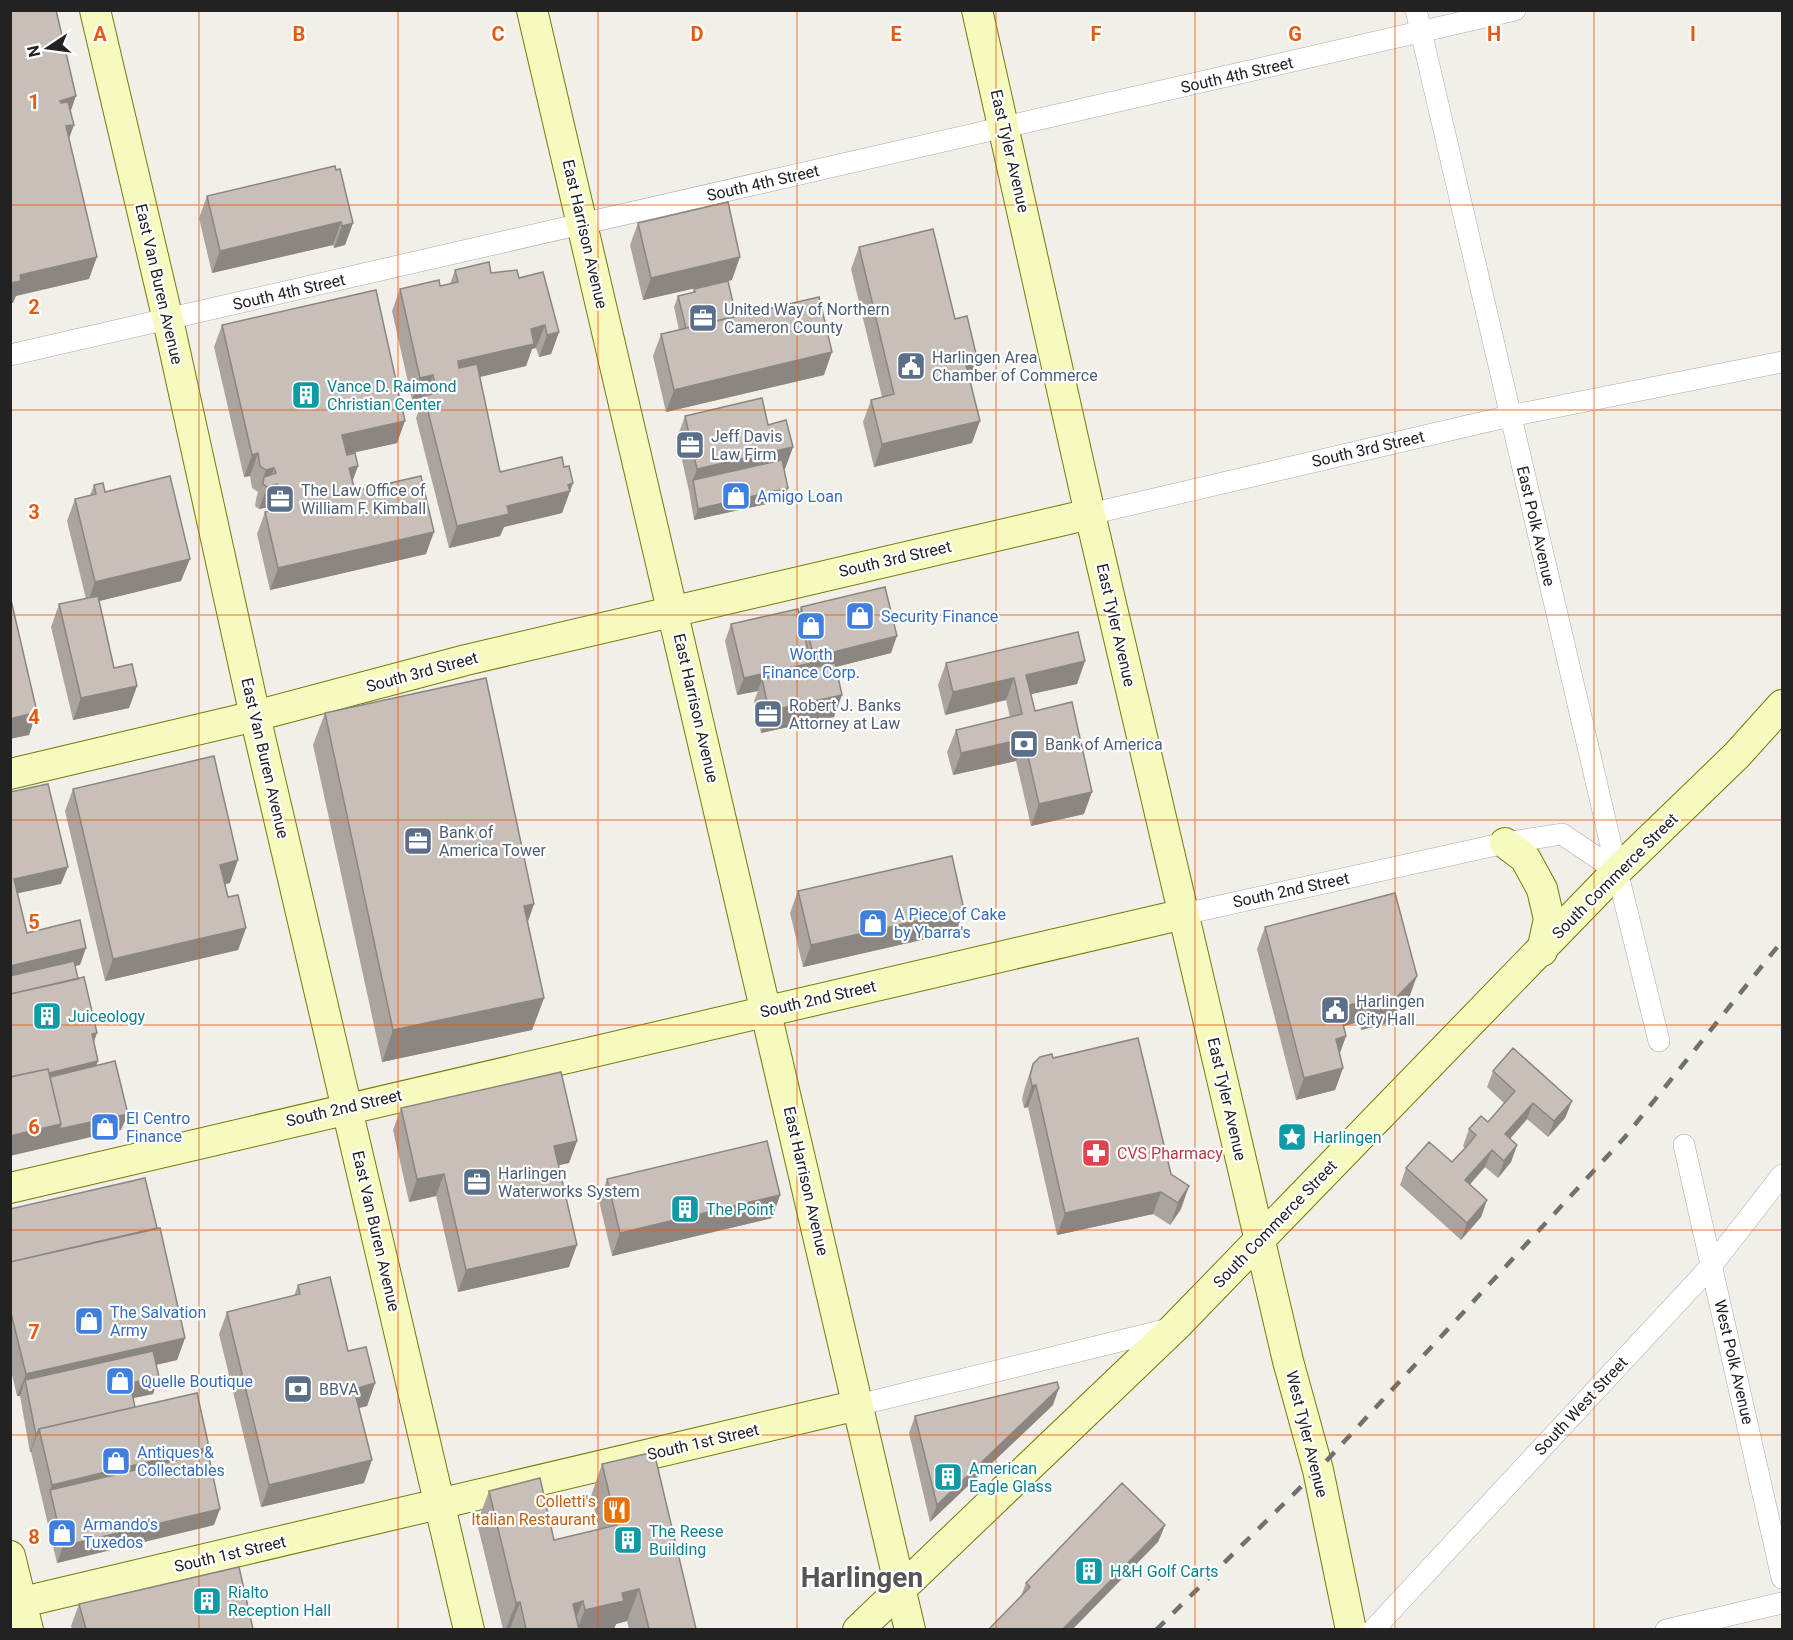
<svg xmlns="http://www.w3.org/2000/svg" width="1793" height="1640" viewBox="0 0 1793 1640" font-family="Roboto,sans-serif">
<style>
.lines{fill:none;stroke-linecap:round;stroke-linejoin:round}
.street-casing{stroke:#a9a9a9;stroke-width:22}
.secondary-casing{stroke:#707d05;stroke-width:32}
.street{stroke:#fff;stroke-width:21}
.secondary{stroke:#f7fabf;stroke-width:30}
.rail{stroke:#707070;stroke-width:4.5;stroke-dasharray:12 12;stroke-linecap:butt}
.wall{fill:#aba49e}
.shaded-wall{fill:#8b8681}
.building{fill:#c7bfb8;stroke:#8b8681;stroke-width:1.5}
.grid{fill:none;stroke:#e8590c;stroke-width:1.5;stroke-opacity:0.55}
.labels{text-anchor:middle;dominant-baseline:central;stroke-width:4.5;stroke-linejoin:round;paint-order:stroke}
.street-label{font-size:16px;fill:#222;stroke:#fff}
.service-label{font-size:16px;fill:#4e5e75;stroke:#fff;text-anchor:start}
.culture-label{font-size:16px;fill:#0d838f;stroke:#fff;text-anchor:start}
.shop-label{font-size:16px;fill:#366cbe;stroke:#fff;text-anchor:start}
.health-label{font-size:16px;fill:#be3a42;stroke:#fff;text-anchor:start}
.food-label{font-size:16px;fill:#c56008;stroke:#fff;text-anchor:end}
.town-label{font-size:28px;font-weight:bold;fill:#555;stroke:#fff}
.grid-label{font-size:20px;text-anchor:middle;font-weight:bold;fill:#e8590c;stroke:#fff;stroke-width:4.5;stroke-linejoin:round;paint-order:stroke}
</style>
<rect width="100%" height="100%" fill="#f2efe9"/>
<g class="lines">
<!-- street casing -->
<g class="street-casing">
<path id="street" d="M1416,10L1617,871L1659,1041
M10,355L1515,10
M1090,514L1510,416L1782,362
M1184,914L1505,843L1562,834L1617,871
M1684,1145L1782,1578
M858,1405L1173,1328
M1373,1630L1712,1265L1782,1175
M1666,1630L1782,1603"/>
</g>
<!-- secondary casing -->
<g class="secondary-casing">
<path id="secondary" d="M95,10L168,320L255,716L469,1630
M532,10L910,1630
M977,10L1090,514L1288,1361L1318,1470L1351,1630
M10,774L255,716L466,660L1090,514
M1505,843L1525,858L1542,889L1549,919L1542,951
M10,1188L1184,914
M10,1556L28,1630
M10,1605L858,1405
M858,1630L1174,1328L1617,871L1737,755L1782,705"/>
</g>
<!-- street -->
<use href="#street" class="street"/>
<!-- secondary -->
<use href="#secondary" class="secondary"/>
<!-- rail -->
<path class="rail" d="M1156,1630L1318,1470L1625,1137L1782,941"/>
</g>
<!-- wall -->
<path class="wall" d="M336,170L353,223L345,245L334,248L333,245L212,273L199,218L207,196Z
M638,223L732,280L728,281L736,316L824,375L666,412L653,356L661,334L679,330L674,307L678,296L693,293L694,289L717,283L643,300L630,245Z
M859,247L955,319L977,358L970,378L972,443L874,467L863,422L871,400L882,397L851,269Z
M455,270L491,273L519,278L559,332L551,354L539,357L536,348L532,349L526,366L480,377L500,472L564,467L573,483L562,513L504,527L500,536L449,548L416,418L424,397L412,400L392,311L400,289L440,286L450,284Z
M222,325L397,443L347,454L358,466L352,481L355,491L426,554L270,590L257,534L265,512L270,511L269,507L259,509L255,506L256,499L258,492L252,488L250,476L244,477L214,347Z
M685,416L768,425L793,447L784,470L788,488L784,500L694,520L689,491L677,438Z
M94,485L105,492L181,581L99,601L114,668L137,686L129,708L73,720L51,627L59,604L86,599L67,521L75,499L90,495Z
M801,607L891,653L836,667L834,717L761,733L754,701L758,691L737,695L725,641L731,624L799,613Z
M1085,661L1077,684L1031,694L1035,711L1084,814L1031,826L1016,761L953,775L947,752L956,730L1010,717L1006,700L945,715L938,685L946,663Z
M325,713L534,904L528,922L544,998L532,1030L382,1062L313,745Z
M73,789L230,883L225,884L228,897L246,928L238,950L105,981L65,811Z
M798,891L956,932L803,967L790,913Z
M1265,927L1409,998L1385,1024L1361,1030L1359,1022L1343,1026L1346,1036L1340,1053L1343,1068L1335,1090L1296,1100L1257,949Z
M1053,1058L1171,1174L1181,1209L1170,1225L1153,1214L1057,1235L1028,1107L1024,1108L1022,1099L1025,1087L1033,1064Z
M1493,1071L1572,1101L1565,1118L1548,1137L1527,1119L1510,1139L1517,1145L1511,1162L1498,1178L1485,1167L1470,1184L1487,1200L1481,1217L1461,1240L1400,1185L1406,1168L1452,1162L1465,1148L1463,1146L1469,1129L1488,1122L1504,1103L1487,1087Z
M401,1108L577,1141L569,1163L559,1165L569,1267L458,1292L436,1196L409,1202L393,1130Z
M607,1179L780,1195L772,1218L612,1256L599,1201Z
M10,1209L157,1228L185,1338L177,1360L156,1365L159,1377L153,1394L133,1398L135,1407L208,1453L214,1525L57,1563L31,1452H30L20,1396H17L10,1366Z
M298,1285L348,1351L375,1383L367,1406L359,1408L364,1483L261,1507L219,1334L227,1312L294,1296Z
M1053,1405L930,1522L909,1433L915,1416Z
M602,1464L696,1629H629L627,1621L616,1624L614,1629H503L477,1523L489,1491L554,1540L599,1529L591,1496Z
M1165,1525L1158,1542L1021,1596L1026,1583Z
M79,1604L253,1629H72L71,1626Z"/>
<!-- shaded-wall -->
<path class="shaded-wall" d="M76,96L68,119L52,123L60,101Z
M74,125L66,147V126Z
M341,222L333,245L212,273L220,251Z
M353,223L345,245L334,248L342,226Z
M97,257L89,279L16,296L13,303H10V283L20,275Z
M740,257L732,280L643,300L651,278Z
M545,325L536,348L532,349L526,366L450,384L458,361L531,329Z
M559,332L551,354L539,357L547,335Z
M832,352L824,375L666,412L674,390Z
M977,358L969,380L965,361Z
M433,375L425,397L412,400L420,378Z
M405,421L397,443L334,457L342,435Z
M980,421L972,443L874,467L882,444Z
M793,447L785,469L695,490L693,480L697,469Z
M258,453L250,476L244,477L252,455Z
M358,466L350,488L349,468Z
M274,468L268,486L277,484L269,507L259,509L267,487L264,477L258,492L266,470Z
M573,483L562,513L504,527L500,536L449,548L457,526L507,506Z
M788,488L784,500L694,520L698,509Z
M287,489L279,512L270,513L278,491Z
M434,532L426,554L270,590L278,568Z
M190,559L181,581L87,604L95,582Z
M897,636L891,653L807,674L814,657Z
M1085,661L1077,684L1018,697L1026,675Z
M811,663L805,680L762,679L758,691L737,695L744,678Z
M1014,678L1006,700L945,715L953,692Z
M137,686L129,708L73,720L81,698Z
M842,695L834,717L761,733L769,711Z
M37,712L29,735L10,739V719Z
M1024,739L1016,761L953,775L961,753Z
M1092,792L1084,814L1031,826L1039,804Z
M238,860L230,883L212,887L220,865Z
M68,867L61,884L10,895L14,879Z
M534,904L522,937L524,906Z
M964,910L956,932L803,967L811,945Z
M246,928L238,950L105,981L113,959Z
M86,948L80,965L10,981V966Z
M1417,976L1409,998L1385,1024L1361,1030L1369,1008Z
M544,998L532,1030L382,1062L393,1030Z
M1367,1000L1359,1022L1330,1030L1339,1008Z
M97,1033L91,1050L92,1034Z
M1346,1036L1338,1058L1336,1039Z
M98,1061L92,1078L10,1082Z
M1343,1068L1335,1090L1296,1100L1304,1078Z
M1036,1085L1028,1107L1024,1108L1032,1086Z
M1572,1101L1565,1118L1548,1137L1554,1121Z
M1533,1103L1527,1119L1499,1151L1505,1134Z
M128,1114L121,1130L10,1156V1136L61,1124Z
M577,1141L569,1163L546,1168L554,1146Z
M1517,1145L1511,1162L1498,1178L1504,1161Z
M1492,1150L1485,1167L1459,1197L1465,1180Z
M444,1174L436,1196L409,1202L417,1179Z
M1189,1186L1181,1209L1170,1225L1178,1203Z
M1161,1192L1153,1214L1057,1235L1065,1213Z
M780,1195L772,1218L612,1256L620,1233Z
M1487,1200L1481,1217L1461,1240L1467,1223Z
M577,1245L569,1267L458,1292L466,1270Z
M185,1338L177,1360L28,1394L25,1380L20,1396H17L26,1374Z
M159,1377L153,1394L124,1400L130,1383Z
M375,1383L367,1406L346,1411L354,1389Z
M1059,1388L1053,1405L930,1522L937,1505Z
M36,1435H37L31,1452H30Z
M209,1447L201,1470L50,1490L52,1485Z
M372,1460L364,1483L261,1507L269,1485Z
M220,1509L214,1525L57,1563L63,1546Z
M1165,1525L1158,1542L1073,1629H1063Z
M639,1589L627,1621L616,1624L614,1629H577L585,1610L622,1593Z
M583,1601L572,1629L573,1604Z
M520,1602L510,1629H506L516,1603Z"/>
<!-- building -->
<path class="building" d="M10,10H56L76,96L60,101L61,103L68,102L74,125L66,126L97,257L20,275L21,281L10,283Z
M335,166L336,170L340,169L353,223L342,226L341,222L220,251L207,196Z
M728,202L740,257L651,278L638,223Z
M933,229L955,319L967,316L977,358L965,361L980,421L882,444L871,400L894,394L859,247Z
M489,262L491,273L517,270L519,278L543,272L559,332L547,335L545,325L531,329L534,344L458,361L459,368L477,364L500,472L562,457L564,467L569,466L573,483L568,485L570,491L507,506L509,514L457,526L424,396L437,393L433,375L420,378L400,289L439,280L440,286L458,282L455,270Z
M728,281L736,316L686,328L678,296L695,292L694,289Z
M376,290L405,421L342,435L347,455L355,453L358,466L349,468L355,491L421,476L434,532L278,568L265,512L290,506L287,489L278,491L277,484L267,487L263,484L264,477L276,473L274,468L266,470L260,466L258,453L252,455L222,325Z
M819,297L832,352L674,390L661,334Z
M762,398L768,425L786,420L793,447L697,469L685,416Z
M782,460L788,488L698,509L693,480Z
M170,476L190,559L95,582L75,499L96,494L94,485L103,483L105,492Z
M885,587L897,636L814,657L801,607Z
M98,596L114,668L132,664L137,686L81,698L59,604Z
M11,600L37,712L10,719V601Z
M798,609L811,663L744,678L731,624Z
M1078,632L1085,661L1026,675L1035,711L1072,702L1092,792L1039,804L1024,739L961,753L956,730L1022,714L1014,678L953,692L946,663Z
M835,663L842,695L769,711L762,679Z
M486,678L534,904L524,906L544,998L393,1030L325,713Z
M214,756L238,860L220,865L228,897L238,895L246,928L113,959L73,789Z
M48,784L68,867L14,879L27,933L80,920L86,948L10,966V792Z
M952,856L964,910L811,945L798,891Z
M1395,893L1417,976L1393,1001L1369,1008L1367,1000L1339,1008L1346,1036L1336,1039L1343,1068L1304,1078L1265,927Z
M74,961L78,979L10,994V976Z
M84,977L97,1033L92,1034L98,1061L49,1073L48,1069L10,1077V994Z
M1138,1038L1171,1174L1189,1186L1178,1203L1161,1192L1065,1213L1036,1085L1032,1086L1030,1076L1033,1064L1040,1057L1052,1054L1053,1058Z
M1513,1048L1572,1101L1554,1121L1533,1103L1505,1134L1517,1145L1504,1161L1492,1150L1465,1180L1487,1200L1467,1223L1406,1168L1429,1142L1452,1162L1467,1146L1476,1135L1469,1129L1481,1116L1488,1122L1515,1091L1493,1071Z
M115,1061L128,1114L59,1129L61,1124L50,1077Z
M48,1069L61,1124L10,1136V1077Z
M561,1072L577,1141L554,1146L577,1245L466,1270L444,1174L417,1179L401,1108Z
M767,1141L780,1195L620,1233L607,1179Z
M145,1178L157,1228L10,1262V1209Z
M160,1228L185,1338L26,1374L10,1309V1262Z
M330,1277L348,1351L366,1347L375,1383L354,1389L372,1460L269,1485L227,1312L300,1294L298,1285Z
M153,1351L159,1377L130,1383L135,1407L39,1429L37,1435H36L25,1380Z
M1057,1382L1059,1388L937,1505L915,1416Z
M197,1393L209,1447L52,1485L39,1429Z
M654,1452L696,1629H649L639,1589L622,1593L624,1601L585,1610L583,1601L573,1604L579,1629H526L520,1602L516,1603L489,1491L540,1478L554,1540L617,1525L602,1464Z
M208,1453L220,1509L63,1546L50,1490Z
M1122,1483L1165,1525L1063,1629H989L1030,1587L1026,1583Z
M239,1567L253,1629H86L79,1604Z"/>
<!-- grid -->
<path class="grid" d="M199,10V1630M398,10V1630M598,10V1630M797,10V1630M996,10V1630M1195,10V1630M1395,10V1630M1594,10V1630M10,205H1782M10,410H1782M10,615H1782M10,820H1782M10,1025H1782M10,1230H1782M10,1435H1782"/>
<!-- icons -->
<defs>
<g id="office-square" transform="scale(1.5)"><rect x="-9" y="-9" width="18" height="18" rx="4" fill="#5c6f8a" stroke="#fff"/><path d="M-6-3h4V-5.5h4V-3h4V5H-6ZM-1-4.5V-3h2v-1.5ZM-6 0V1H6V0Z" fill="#fff"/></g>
<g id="civic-square" transform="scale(1.5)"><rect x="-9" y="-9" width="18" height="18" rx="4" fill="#5c6f8a" stroke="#fff"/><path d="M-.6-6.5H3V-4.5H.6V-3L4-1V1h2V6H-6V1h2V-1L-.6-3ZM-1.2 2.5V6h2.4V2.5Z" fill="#fff"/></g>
<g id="building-square" transform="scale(1.5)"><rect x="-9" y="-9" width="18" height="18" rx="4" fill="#0f9aa8" stroke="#fff"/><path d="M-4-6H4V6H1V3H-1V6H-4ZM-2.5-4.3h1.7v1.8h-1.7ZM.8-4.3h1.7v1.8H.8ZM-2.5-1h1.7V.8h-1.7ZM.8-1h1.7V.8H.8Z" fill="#fff"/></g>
<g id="shop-square" transform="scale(1.5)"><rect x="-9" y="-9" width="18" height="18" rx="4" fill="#3f7fe0" stroke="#fff"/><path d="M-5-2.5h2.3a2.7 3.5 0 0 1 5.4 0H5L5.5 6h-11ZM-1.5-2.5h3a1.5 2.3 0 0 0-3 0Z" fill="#fff"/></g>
<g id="bank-square" transform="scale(1.5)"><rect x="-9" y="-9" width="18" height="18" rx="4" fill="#5c6f8a" stroke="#fff"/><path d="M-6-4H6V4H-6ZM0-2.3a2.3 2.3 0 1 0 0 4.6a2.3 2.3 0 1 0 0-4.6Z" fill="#fff"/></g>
<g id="sight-square" transform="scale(1.5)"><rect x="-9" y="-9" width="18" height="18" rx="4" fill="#0f9aa8" stroke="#fff"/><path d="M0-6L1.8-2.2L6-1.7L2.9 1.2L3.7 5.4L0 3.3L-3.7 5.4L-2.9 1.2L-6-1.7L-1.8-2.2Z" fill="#fff"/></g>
<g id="pharmacy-square" transform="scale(1.5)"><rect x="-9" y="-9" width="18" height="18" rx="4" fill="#e0444e" stroke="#fff"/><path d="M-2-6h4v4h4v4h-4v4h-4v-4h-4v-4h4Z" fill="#fff"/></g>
<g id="restaurant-square" transform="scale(1.5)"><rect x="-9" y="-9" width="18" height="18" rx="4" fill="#e8710a" stroke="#fff"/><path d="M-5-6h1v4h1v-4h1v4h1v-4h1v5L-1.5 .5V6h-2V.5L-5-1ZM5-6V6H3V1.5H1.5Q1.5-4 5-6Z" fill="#fff"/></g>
</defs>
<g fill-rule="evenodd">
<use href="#office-square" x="703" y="318"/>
<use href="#civic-square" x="911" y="366"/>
<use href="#building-square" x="306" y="395"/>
<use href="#office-square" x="690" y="445"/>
<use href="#shop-square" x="736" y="496"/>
<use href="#office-square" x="280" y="499"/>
<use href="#shop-square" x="860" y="616"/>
<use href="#shop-square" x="811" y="626"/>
<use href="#office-square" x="768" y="714"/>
<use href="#bank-square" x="1024" y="744"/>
<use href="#office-square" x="418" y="841"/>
<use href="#shop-square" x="873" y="923"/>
<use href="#civic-square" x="1335" y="1010"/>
<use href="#building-square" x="47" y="1016"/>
<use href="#shop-square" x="105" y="1127"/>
<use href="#sight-square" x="1292" y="1137"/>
<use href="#pharmacy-square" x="1096" y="1153"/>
<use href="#office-square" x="477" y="1182"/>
<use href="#building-square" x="685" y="1209"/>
<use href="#shop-square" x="89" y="1321"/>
<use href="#shop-square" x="120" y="1381"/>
<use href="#bank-square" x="298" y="1389"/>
<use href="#shop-square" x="116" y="1461"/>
<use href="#building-square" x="948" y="1477"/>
<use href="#restaurant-square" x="617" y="1510"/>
<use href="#shop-square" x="62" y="1533"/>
<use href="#building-square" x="628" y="1540"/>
<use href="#building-square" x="1089" y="1571"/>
<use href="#building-square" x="207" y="1601"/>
</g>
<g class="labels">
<!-- street labels -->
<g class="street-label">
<text transform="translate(1237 75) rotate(-13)">South 4th Street</text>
<text transform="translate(1010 151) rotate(77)">East Tyler Avenue</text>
<text transform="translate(763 183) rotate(-13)">South 4th Street</text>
<text transform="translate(585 234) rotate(77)">East Harrison Avenue</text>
<text transform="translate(159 284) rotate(77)">East Van Buren Avenue</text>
<text transform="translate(289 292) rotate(-13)">South 4th Street</text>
<text transform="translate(1368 449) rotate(-13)">South 3rd Street</text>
<text transform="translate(1536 526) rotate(77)">East Polk Avenue</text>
<text transform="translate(895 559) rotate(-13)">South 3rd Street</text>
<text transform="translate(1116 625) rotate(77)">East Tyler Avenue</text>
<text transform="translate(422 672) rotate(-15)">South 3rd Street</text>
<text transform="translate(696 708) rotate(77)">East Harrison Avenue</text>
<text transform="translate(265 758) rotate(77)">East Van Buren Avenue</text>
<text transform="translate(1615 876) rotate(-45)">South Commerce Street</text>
<text transform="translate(1291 890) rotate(-12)">South 2nd Street</text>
<text transform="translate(818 999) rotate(-13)">South 2nd Street</text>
<text transform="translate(1227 1099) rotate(77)">East Tyler Avenue</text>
<text transform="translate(344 1108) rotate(-13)">South 2nd Street</text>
<text transform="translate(806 1181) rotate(77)">East Harrison Avenue</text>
<text transform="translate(1275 1224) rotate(-46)">South Commerce Street</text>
<text transform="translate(376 1231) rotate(77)">East Van Buren Avenue</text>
<text transform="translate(1734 1362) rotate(77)">West Polk Avenue</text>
<text transform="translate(1581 1406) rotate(-47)">South West Street</text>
<text transform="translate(1307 1434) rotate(76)">West Tyler Avenue</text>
<text transform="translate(703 1442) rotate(-13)">South 1st Street</text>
<text transform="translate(230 1554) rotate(-13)">South 1st Street</text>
</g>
<!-- service labels -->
<g class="service-label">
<text x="724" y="309">United Way of Northern<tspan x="724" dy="18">Cameron County</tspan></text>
<text x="932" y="357">Harlingen Area<tspan x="932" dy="18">Chamber of Commerce</tspan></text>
<text x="711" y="436">Jeff Davis<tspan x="711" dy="18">Law Firm</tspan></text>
<text x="301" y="490">The Law Office of<tspan x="301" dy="18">William F. Kimball</tspan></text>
<text x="789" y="705">Robert J. Banks<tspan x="789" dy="18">Attorney at Law</tspan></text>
<text x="1045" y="744">Bank of America</text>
<text x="439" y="832">Bank of<tspan x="439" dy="18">America Tower</tspan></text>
<text x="1356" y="1001">Harlingen<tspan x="1356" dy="18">City Hall</tspan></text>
<text x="498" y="1173">Harlingen<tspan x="498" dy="18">Waterworks System</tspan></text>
<text x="319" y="1389">BBVA</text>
</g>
<!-- culture labels -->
<g class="culture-label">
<text x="327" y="386">Vance D. Raimond<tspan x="327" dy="18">Christian Center</tspan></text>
<text x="68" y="1016">Juiceology</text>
<text x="1313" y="1137">Harlingen</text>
<text x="706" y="1209">The Point</text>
<text x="969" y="1468">American<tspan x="969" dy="18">Eagle Glass</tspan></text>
<text x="649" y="1531">The Reese<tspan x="649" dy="18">Building</tspan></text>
<text x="1110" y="1571">H&amp;H Golf Carts</text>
<text x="228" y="1592">Rialto<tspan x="228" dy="18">Reception Hall</tspan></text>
</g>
<!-- shop labels -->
<g class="shop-label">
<text x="757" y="496">Amigo Loan</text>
<text x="881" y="616">Security Finance</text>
<text x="811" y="654" text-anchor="middle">Worth<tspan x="811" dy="18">Finance Corp.</tspan></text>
<text x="894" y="914">A Piece of Cake<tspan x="894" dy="18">by Ybarra's</tspan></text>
<text x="126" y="1118">El Centro<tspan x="126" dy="18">Finance</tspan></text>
<text x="110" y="1312">The Salvation<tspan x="110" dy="18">Army</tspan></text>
<text x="141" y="1381">Quelle Boutique</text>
<text x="137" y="1452">Antiques &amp;<tspan x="137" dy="18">Collectables</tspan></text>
<text x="83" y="1524">Armando's<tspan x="83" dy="18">Tuxedos</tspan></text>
</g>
<!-- health labels -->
<g class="health-label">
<text x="1117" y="1153">CVS Pharmacy</text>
</g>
<!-- food labels -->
<g class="food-label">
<text x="596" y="1501">Colletti's<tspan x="596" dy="18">Italian Restaurant</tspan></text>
</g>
<!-- town labels -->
<g class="town-label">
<text x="862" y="1577">Harlingen</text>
</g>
</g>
<g class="grid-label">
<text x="100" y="41">A</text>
<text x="299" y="41">B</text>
<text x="498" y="41">C</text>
<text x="697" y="41">D</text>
<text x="896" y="41">E</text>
<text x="1096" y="41">F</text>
<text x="1295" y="41">G</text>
<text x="1494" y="41">H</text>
<text x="1693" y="41">I</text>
<text x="34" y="109">1</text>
<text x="34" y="314">2</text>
<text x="34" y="519">3</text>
<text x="34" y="724">4</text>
<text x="34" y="929">5</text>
<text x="34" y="1134">6</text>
<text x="34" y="1339">7</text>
<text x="34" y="1544">8</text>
</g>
<!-- border -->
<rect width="1793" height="1640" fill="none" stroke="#222222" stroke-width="24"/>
<!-- north arrow -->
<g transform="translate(48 48) rotate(257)" stroke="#ffffff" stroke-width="4.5" paint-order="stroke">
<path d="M0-4.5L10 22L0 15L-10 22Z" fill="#222222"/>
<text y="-9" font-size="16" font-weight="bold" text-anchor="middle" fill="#222222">N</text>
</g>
</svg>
